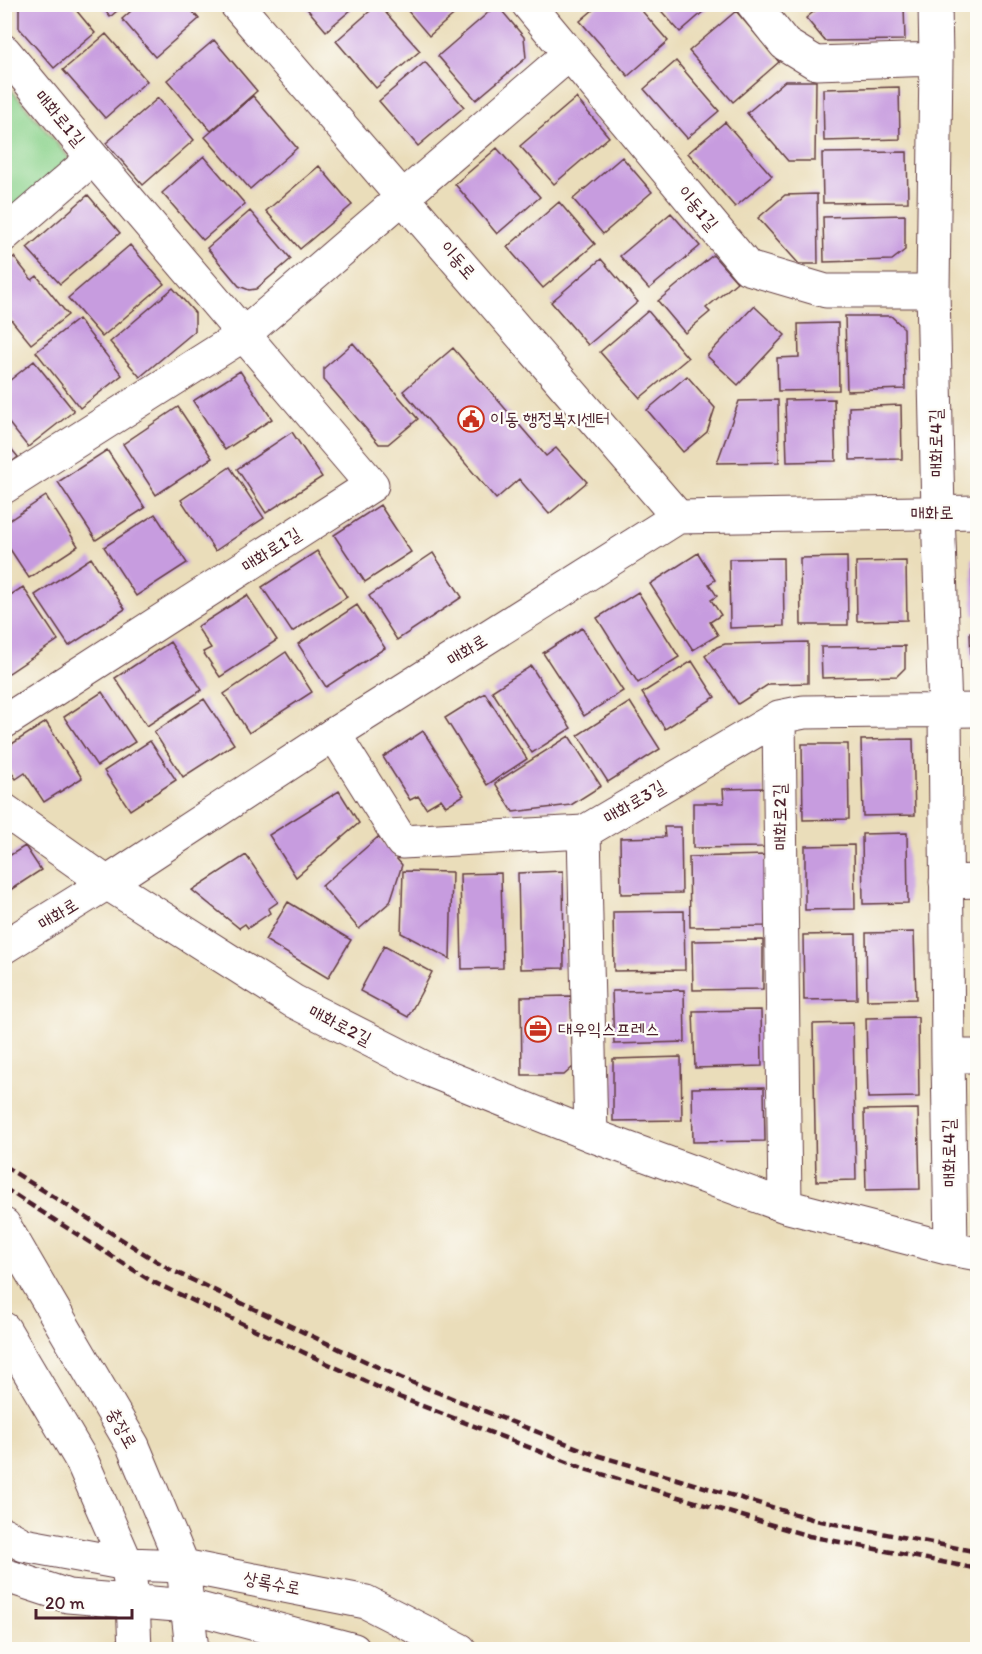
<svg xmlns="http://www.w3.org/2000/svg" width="982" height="1654" viewBox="0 0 982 1654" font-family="Itim,'Poor Story',sans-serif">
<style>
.built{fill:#dcd6f6}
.green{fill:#8cd38d;stroke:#6b795c;stroke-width:1.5}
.building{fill:#c79cdf}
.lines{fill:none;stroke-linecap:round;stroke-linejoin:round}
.minor-casing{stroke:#623c40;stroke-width:35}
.tertiary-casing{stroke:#623c40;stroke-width:35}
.minor{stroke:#fff;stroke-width:33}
.tertiary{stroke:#fff;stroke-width:33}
.rail{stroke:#4a1f2b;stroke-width:4.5;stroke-dasharray:9 4.5;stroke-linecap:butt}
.labels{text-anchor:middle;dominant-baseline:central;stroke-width:4.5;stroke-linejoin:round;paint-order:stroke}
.street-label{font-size:18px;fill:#4a1f2b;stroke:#fdfcf7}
.poi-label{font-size:18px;fill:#4a1f2b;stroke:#fdfcf7;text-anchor:start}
</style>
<rect width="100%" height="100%" fill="#fdfcf7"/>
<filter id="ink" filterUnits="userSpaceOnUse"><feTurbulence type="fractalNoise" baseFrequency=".0167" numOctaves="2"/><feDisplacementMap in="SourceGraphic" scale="12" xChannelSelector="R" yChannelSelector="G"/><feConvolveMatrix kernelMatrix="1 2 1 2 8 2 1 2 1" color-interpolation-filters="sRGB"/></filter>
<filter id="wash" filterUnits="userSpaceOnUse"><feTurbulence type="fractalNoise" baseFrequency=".008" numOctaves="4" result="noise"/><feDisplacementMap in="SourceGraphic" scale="24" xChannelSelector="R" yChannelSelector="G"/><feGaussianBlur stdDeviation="1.35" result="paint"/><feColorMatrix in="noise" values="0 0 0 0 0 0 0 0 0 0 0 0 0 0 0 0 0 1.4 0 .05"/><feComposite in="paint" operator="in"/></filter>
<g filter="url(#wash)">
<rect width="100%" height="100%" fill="#eaddba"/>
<!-- built -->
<path class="built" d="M970,5H978L977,184Z"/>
<!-- green -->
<path class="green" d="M4,81L70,159L4,228Z"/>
<g id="blocks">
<!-- building -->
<path class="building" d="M21,4H71L95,33L54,68L19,28V6Z
M100,4H125L110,17Z
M139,4H186L199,19L155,57L122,19Z
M303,4H358L326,31Z
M378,4L420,51L376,88L336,41Z
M402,4H466L429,36Z
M600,4H636L668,41L628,76L580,21Z
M655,4H712L680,32Z
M497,5L524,37L526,58L476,100L438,56Z
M822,5H904L905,40L825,41L806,18Z
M736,11L779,62L733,102L689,51Z
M106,34L147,81L105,118L63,70Z
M214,40L257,91L211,131L167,80Z
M676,61L719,111L687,138L644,89Z
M425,62L464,107L418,146L379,101Z
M785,81H816L815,161H788L747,113Z
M899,87L900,139L824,141L823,89Z
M253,96L297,148L250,189L205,137Z
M158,98L194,140L143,185L106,143Z
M576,98L609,137L554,184L520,146Z
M725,122L772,176L735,207L688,153Z
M497,148L540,197L497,234L455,184Z
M907,152L908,202L823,203L822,153Z
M204,156L245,204L203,240L162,193Z
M622,157L652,192L603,234L573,199Z
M319,166L352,205L300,249L266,211Z
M817,194L818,264H799L758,218L785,195Z
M88,195L120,233L60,284L27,248Z
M559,202L595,244L543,288L507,247Z
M250,211L291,259L256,289L249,290L239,286L207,248Z
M671,213L700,246L649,289L620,256Z
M905,215V250L892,260L824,262L823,217Z
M130,245L164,284L102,337L68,298Z
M713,255L737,282L706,308L710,312L685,333L658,301Z
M14,257L32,280L37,276L68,315L31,344L4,311V264Z
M601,259L638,302L588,345L551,302Z
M173,288L195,313V331L140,377L110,342Z
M754,306L785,335L738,385L707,356Z
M648,311L688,358L640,398L600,352Z
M845,316H891L904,328L905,389L847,391Z
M78,319L122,375L80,408L36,352Z
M838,323L839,390L778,391L777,358L799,357L798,324Z
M353,343L418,419L388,444H379L324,380V368Z
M453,348L546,456L556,448L587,482L549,514L519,479L496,499L403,391Z
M34,361L74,411L28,447L4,417V385Z
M240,371L272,419L225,450L193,401Z
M687,376L715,408L707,432L683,452L647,410Z
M834,399L836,461L787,462L785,400Z
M778,400L779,462L717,463L739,401Z
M901,405L902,459L850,460L849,407Z
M178,407L212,458L156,495L123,444Z
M292,432L322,477L266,513L237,469Z
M4,440L18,457L4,468Z
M107,450L145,508L96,540L58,482Z
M230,467L264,518L215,551L181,500Z
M46,496L78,546L29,578L4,540V524Z
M380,505L411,552L365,582L334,535Z
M155,514L187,563L136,596L104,547Z
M317,551L347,597L292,632L262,587Z
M433,553L462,597L397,640L369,596Z
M698,553L715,580L709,584L717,596L711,600L721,615L710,622L718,635L693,650L650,584Z
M847,557L848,625H801L800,558Z
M91,558L125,609L69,646L35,595Z
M783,558L784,626L730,628L729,559Z
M972,558H978V615H973Z
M906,561L907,620L857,621L856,562Z
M23,587L58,640L6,675L4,673V599Z
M638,592L679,657L638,683L597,618Z
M247,595L277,640L220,677L203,652L211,648L197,627Z
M357,605L385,648L326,687L298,644Z
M582,628L623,691L584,716L543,653Z
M970,632H978L977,676L971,660Z
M170,642L202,690L147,726L115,678Z
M808,642V683L769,684L738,704L705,656L717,647L725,644Z
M905,646V668L897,676L822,678L821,647Z
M286,652L312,692L249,733L224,694Z
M692,661L715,697L665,729L642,693Z
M531,666L571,728L532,753L492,691Z
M102,692L135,742L97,766L64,717Z
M485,693L527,759L487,785L445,718Z
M204,699L234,744L183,777L154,732Z
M630,702L660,749L608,782L578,735Z
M46,722L82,778L44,802L25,773L16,779L4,761V749Z
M423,731L464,795L446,806L441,799L426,808L418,796L410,800L383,757Z
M569,736L601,786L571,805L513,812L495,783Z
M913,739L915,815L863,816L861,740Z
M150,741L176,780L130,810L104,771Z
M978,743V797H976L974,747Z
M802,744H848L849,819L803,820Z
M764,788L765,847L693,848V803H724L723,789Z
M339,791L359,823L296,877L269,835Z
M664,827H681L682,893L621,894L620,838L665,837Z
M907,833L908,903L863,904L862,834Z
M378,837L402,865L390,902L359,929L322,886Z
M854,845L855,909L805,910V846Z
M25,846L41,870L4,894V859Z
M246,855L278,902L268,909L270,913L248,928L245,924L239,928L192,890Z
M766,855L767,926L690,927L689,857Z
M403,871L452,872L450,959L401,933Z
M563,871L564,968L520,969L518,873Z
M501,873L503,968L462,969L460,874Z
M288,902L351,940L328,978L265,940Z
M684,911L685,970L614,971L613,912Z
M914,932L916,999L867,1000L866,933Z
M856,934L857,999L804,1000L803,935Z
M763,940V989L693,990L692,941Z
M384,946L432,972L408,1017L360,991Z
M684,990L685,1042L614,1044L612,991Z
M571,996L573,1067L564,1075H522L521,997Z
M761,1010L762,1066L695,1068L693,1011Z
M918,1017L919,1097L868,1098L866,1018Z
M853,1023L856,1180L816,1181L813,1024Z
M681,1057L682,1120L613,1121V1059Z
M764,1087L765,1141L693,1142L692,1088Z
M918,1109L920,1189L866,1190L864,1110Z"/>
</g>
</g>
<g filter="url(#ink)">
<use href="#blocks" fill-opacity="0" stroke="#623c40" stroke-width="1.5"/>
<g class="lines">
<!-- minor casing -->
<g class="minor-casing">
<path id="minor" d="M528,4L748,268L826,291H933
M753,4L785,44L816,63L936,59
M935,4L936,59L933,291L938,512L945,710L948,1056L951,1249
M4,51L93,158L372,485L4,722
M4,235L93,158
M4,487L243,335L569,54
M779,717L785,1206
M334,734L402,842L584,832L779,717L804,712L978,710
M4,810L107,883L293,1001L429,1070L591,1135L785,1206L951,1249L978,1254
M584,832L591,1135
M946,882L978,881
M948,1056H978"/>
</g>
<!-- tertiary casing -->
<g class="tertiary-casing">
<path id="tertiary" d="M236,4L678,517
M4,947L107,883L334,734L678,517L978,512
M4,1225L133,1446L183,1566L192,1650
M4,1329L82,1461L127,1564L133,1600L135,1650
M4,1534L24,1545L127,1564L183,1566L366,1602L460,1650
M4,1575L68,1596L188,1606L354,1650"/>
</g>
<!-- minor -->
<use href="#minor" class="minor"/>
<!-- tertiary -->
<use href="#tertiary" class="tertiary"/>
<!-- rail -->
<path class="rail" d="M4,1166L169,1269L401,1378L593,1454L815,1520L978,1552
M4,1188L151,1281L399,1397L585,1469L809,1536L978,1569"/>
</g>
</g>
<!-- icons -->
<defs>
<g id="civic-ring" transform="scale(1.35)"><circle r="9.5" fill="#fdfcf7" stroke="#c8321e" stroke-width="1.5"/><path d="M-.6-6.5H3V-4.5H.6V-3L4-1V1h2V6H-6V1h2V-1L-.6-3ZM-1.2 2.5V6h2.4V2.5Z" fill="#c8321e"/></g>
<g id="office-ring" transform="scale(1.35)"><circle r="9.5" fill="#fdfcf7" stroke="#c8321e" stroke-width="1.5"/><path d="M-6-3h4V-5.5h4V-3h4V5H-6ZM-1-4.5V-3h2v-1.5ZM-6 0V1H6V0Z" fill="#c8321e"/></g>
</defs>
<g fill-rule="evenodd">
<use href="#civic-ring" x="471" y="419"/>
<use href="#office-ring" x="538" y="1029"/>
</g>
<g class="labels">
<!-- street labels -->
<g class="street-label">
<text transform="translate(60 118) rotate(50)">매화로1길</text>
<text transform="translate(698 208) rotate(50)">이동1길</text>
<text transform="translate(458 260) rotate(49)">이동로</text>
<text transform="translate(936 443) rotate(-91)">매화로4길</text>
<text transform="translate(932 513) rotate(-1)">매화로</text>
<text transform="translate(271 550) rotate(-33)">매화로1길</text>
<text transform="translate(467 650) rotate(-32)">매화로</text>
<text transform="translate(634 802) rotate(-31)">매화로3길</text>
<text transform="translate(780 817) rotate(-91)">매화로2길</text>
<text transform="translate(58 914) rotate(-32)">매화로</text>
<text transform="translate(340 1025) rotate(27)">매화로2길</text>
<text transform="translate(949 1153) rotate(-91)">매화로4길</text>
<text transform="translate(122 1428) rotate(61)">충장로</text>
<text transform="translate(272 1583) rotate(11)">상록수로</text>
</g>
<!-- poi labels -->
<g class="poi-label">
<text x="490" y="419">이동 행정복지센터</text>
<text x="558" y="1029">대우익스프레스</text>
</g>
</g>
<!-- margin -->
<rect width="982" height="1654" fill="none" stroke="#fdfcf7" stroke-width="24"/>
<!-- scale -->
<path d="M36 1609v9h96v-9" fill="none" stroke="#4a1f2b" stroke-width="3"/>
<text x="45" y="1609" font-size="18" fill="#4a1f2b" stroke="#fdfcf7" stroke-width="4.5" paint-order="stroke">20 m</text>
</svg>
